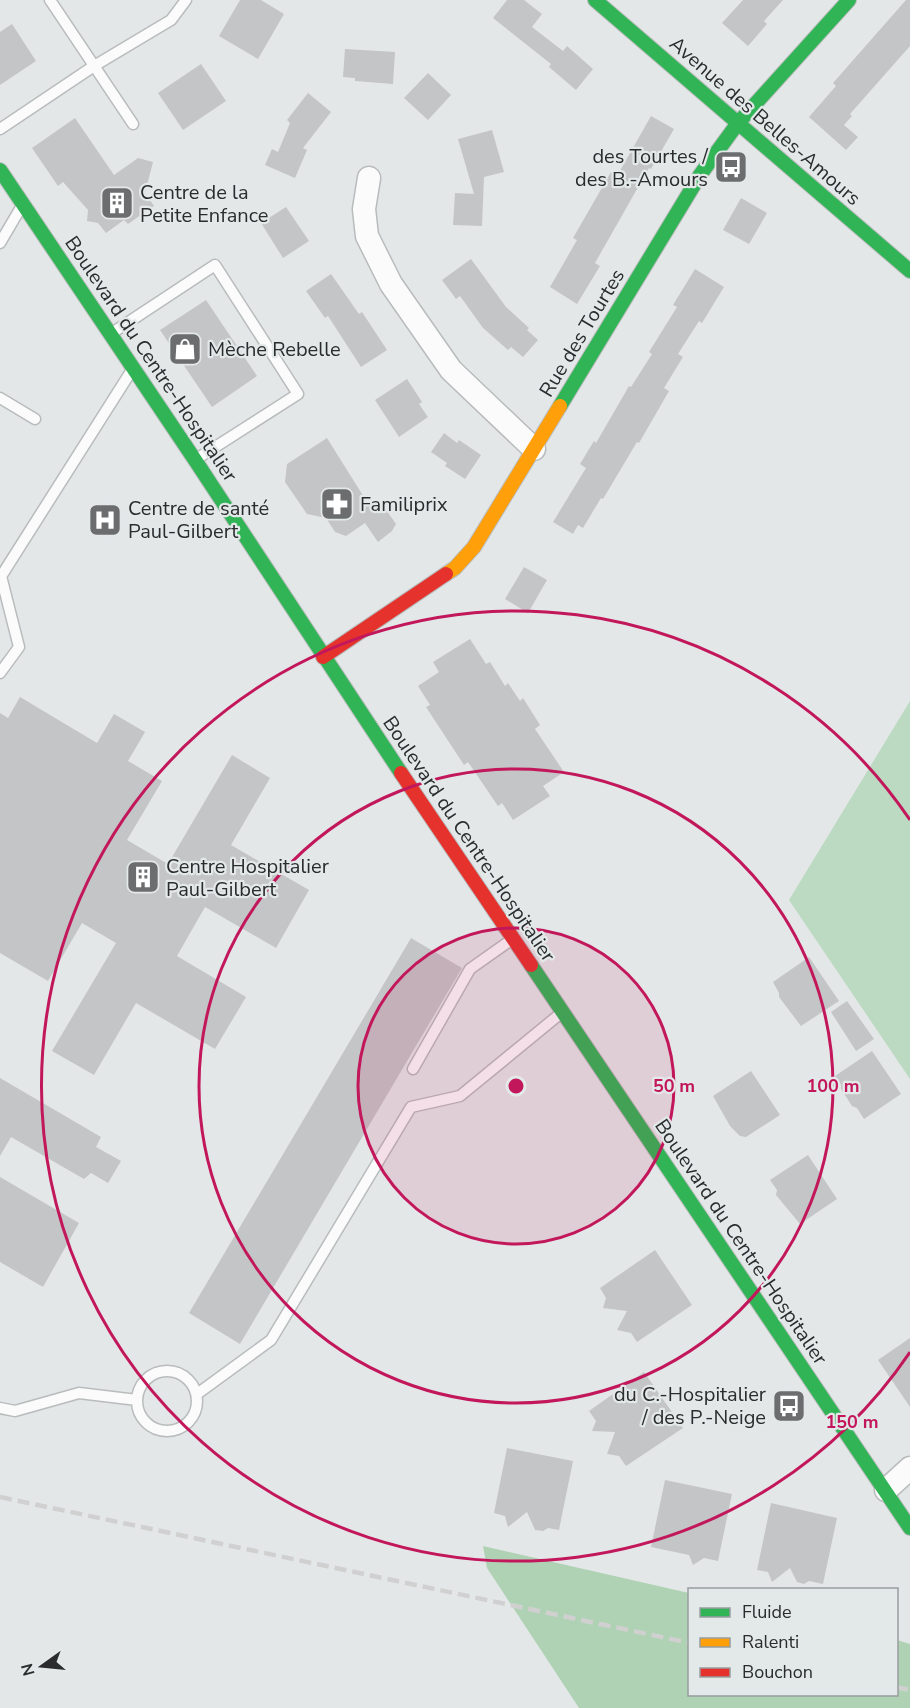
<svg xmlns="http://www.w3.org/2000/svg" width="910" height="1708" viewBox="0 0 910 1708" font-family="'Nunito Sans',sans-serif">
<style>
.green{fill:#bcdac1}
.forest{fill:#afd2b5}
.building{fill:#c4c5c6}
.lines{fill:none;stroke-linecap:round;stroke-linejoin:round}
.lane-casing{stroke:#b9bcbc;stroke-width:13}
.street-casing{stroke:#b9bcbc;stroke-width:25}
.fast-casing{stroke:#b9bcbc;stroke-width:16}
.slow-casing{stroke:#b9bcbc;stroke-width:16}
.jam-casing{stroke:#b9bcbc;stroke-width:16}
.lane{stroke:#fbfbfc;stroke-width:10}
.street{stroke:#fbfbfc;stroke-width:22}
.fast{stroke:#30b455;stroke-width:14}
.slow{stroke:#ff9f0a;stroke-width:14}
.jam{stroke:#e5322d;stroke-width:14}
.rail{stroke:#d0d0d0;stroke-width:4.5;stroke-dasharray:12 6;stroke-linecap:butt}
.ring{fill:none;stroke:#c2185b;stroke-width:3}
.labels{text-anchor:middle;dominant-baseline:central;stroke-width:4.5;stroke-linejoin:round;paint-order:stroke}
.street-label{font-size:20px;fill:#2a2c2d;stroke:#e3e8e9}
.poi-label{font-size:20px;fill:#2a2c2d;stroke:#e3e8e9;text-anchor:start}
.centre{fill:#c2185b;stroke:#e3e8e9;stroke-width:3}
.ring-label{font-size:18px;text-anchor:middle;font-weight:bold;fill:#c2185b;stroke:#e3e8e9;stroke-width:4.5;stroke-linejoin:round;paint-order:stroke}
</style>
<rect width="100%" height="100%" fill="#e4e7e8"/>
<!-- green -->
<path class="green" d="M910,701V1079L789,900Z"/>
<!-- forest -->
<path class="forest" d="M483,1546L689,1593L690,1694H896L897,1640L910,1644V1708H579L487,1568Z"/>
<!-- building -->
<path class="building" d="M240,0H261L284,14L258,59L219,36Z
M507,0H524L542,14L532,27L563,51L567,46L593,69L576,90L549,67L551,64L493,18Z
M743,0H783L764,21L767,24L748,46L722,23Z
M906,0H910V46L850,114L852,116L844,125L858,137L846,150L809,117L836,86L833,83Z
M12,24L36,61L0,85V32Z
M345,49L395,52L393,84L355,81V78L343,77Z
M201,64L226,101L183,130L158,93Z
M428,73L451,95L428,120L404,98Z
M308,93L331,112L303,148L307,150L295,178L265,165L272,149L278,152L290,123L287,120Z
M651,116L674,129L651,169L649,168L595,263L600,266L577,304L550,287L577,240L573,238L611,172L617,176Z
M75,118L114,175L138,158L153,162L145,193L154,206L128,224L124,220L106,233L98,223L87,221L88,210L63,182L58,186L32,148Z
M492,130L504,172L484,177L482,226L453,225L455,193L474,194L458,139Z
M741,198L767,213L749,244L723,230Z
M286,207L309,241L283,258L261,223Z
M471,259L506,307L529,328L527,330L538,340L523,357L511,347L508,350L483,328L460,296L456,299L442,280Z
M695,269L724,287L702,323L699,321L678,354L683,357L664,388L669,391L639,443L637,442L603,499L601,498L583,528L578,525L573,534L553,522L586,468L580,464L594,441L596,443L629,386L631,387L652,354L649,352L677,307L673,305Z
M331,274L359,314L362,312L387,350L361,367L328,316L325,318L306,291Z
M206,300L257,376L212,407L160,330Z
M407,379L422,402L419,404L428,417L399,437L375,400Z
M444,433L457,443L459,440L481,455L465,479L445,466L447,463L431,452Z
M327,438L367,502L380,501L396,524L392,531L378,542L365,523L346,536L335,532L326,518L307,514L285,482L287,464Z
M524,567L547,580L528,613L505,599Z
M470,639L486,664L490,662L505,686L508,683L520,701L523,698L540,725L535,729L564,772L543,786L550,796L513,820L502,803L498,806L468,762L464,765L426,707L430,705L418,686L439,672L433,662Z
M20,697L97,743L114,714L145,732L128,761L162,781L127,840L168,864L232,755L270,778L231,845L309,890L276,948L205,907L177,956L246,997L215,1049L136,1003L94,1075L52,1051L116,943L82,923L48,981L0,953V713L8,718Z
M411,938L462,968L240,1344L189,1313Z
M809,957L839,1001L801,1026L779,997V993L773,982Z
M847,1001L874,1039L856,1051L831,1012Z
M872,1051L901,1094L864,1119L857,1108L852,1106L841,1089V1085L835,1076Z
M751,1071L780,1115L746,1137L740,1136L730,1126L713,1096Z
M0,1078L101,1137L96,1147L121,1161L108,1183L91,1173L84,1179L11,1137L0,1156Z
M808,1155L837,1199L800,1224L776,1195L777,1190L770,1180Z
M0,1177L79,1223L43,1287L0,1262Z
M655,1250L692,1305L637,1342L631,1333L617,1330L627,1311L603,1308L606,1298L600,1288Z
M910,1338V1407L878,1360Z
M644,1372L683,1428L626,1466L619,1456L607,1454L615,1432L592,1431L596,1421L589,1411Z
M507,1448L573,1461L559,1530L548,1528L543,1531L535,1530L527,1512L508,1527L505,1516L494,1513Z
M665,1480L732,1494L718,1561L704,1558L693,1565L689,1555L651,1547Z
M771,1503L837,1518L823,1584L809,1581L804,1584L797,1582L790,1568L772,1582L768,1572L757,1570Z"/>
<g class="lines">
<!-- lane casing -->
<g class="lane-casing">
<path id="lane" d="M50,0L133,124
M0,129L94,66L171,20L186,0
M0,243L20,209
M112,333L215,265L298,394L198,458
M0,398L35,419
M0,578L130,373
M0,673L19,647L1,576
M413,1069L470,969L511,940
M137 1401a30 30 0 1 1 60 0a30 30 0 1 1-60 0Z
M197,1394L271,1340L411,1107L460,1096L560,1014
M0,1408L15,1411L79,1393L137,1400"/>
</g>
<!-- street casing -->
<g class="street-casing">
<path id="street" d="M369,178L364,209L367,236L391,284L451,370L534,449
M886,1490L910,1468"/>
</g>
<!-- fast casing -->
<g class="fast-casing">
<path id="fast" d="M595,0L910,271
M0,170L195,460L401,773
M560,406L700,175L738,123L849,0
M531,965L910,1528"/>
</g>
<!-- slow casing -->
<g class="slow-casing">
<path id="slow" d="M446,574L455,568L474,547L560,406"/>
</g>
<!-- jam casing -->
<g class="jam-casing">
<path id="jam" d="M323,657L446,574
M401,773L531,965"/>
</g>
<!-- lane -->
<use href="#lane" class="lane"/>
<!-- street -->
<use href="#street" class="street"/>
<!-- fast -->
<use href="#fast" class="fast"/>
<!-- slow -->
<use href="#slow" class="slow"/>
<!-- jam -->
<use href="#jam" class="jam"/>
<!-- rail -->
<path class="rail" d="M0,1497L690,1643
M896,1687L910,1690"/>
</g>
<!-- distance rings -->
<circle cx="516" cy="1086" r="158" fill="#c2185b" fill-opacity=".12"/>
<g class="ring">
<circle cx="516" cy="1086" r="158"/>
<circle cx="516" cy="1086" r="317"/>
<path d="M910 1352A475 475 0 1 1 910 820"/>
</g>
<!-- icons -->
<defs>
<g id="bus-square" transform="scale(1.725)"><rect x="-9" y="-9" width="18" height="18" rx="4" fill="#6b6d6e" stroke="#e3e8e9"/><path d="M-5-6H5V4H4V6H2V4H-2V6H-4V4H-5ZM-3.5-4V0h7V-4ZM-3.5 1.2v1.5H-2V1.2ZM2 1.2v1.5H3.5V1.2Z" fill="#fff"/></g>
<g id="building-square" transform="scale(1.725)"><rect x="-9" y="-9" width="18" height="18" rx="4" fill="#6b6d6e" stroke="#e3e8e9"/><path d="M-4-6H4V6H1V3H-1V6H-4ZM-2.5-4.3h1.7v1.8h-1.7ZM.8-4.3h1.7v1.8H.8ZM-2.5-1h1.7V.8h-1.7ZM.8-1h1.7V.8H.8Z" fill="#fff"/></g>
<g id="shop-square" transform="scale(1.725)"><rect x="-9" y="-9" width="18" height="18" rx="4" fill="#6b6d6e" stroke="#e3e8e9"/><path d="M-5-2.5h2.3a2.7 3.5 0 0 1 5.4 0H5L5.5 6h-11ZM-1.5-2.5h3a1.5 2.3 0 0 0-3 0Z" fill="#fff"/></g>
<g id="pharmacy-square" transform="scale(1.725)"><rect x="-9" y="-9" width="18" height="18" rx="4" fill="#6b6d6e" stroke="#e3e8e9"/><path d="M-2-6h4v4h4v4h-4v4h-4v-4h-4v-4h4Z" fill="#fff"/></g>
<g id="hospital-square" transform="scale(1.725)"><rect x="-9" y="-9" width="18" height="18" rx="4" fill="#6b6d6e" stroke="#e3e8e9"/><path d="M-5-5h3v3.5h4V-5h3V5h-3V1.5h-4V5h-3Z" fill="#fff"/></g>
</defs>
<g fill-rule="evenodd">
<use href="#bus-square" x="731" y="167"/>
<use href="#building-square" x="117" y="203"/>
<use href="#shop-square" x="185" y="349"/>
<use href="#pharmacy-square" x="337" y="504"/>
<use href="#hospital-square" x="105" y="520"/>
<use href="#building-square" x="143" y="877"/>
<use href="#bus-square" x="789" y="1406"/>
</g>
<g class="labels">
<!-- street labels -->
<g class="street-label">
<text transform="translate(765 121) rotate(41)">Avenue des Belles-Amours</text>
<text transform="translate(582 333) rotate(-59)">Rue des Tourtes</text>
<text transform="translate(151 359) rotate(56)">Boulevard du Centre-Hospitalier</text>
<text transform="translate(469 839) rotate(56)">Boulevard du Centre-Hospitalier</text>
<text transform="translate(741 1242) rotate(56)">Boulevard du Centre-Hospitalier</text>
</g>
<!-- poi labels -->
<g class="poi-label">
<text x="708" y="156" text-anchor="end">des Tourtes /<tspan x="708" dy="23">des B.-Amours</tspan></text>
<text x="140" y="192">Centre de la<tspan x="140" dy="23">Petite Enfance</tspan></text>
<text x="208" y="349">Mèche Rebelle</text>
<text x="360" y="504">Familiprix</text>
<text x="128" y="508">Centre de santé<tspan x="128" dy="23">Paul-Gilbert</tspan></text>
<text x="166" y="866">Centre Hospitalier<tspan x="166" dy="23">Paul-Gilbert</tspan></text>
<text x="766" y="1394" text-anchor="end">du C.-Hospitalier<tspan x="766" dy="23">/ des P.-Neige</tspan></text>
</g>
</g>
<circle cx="516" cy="1086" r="9" class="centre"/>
<g class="ring-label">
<text x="674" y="1092">50 m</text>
<text x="833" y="1092">100 m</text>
<text x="852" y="1428">150 m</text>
</g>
<!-- legend -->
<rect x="688" y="1588" width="210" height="108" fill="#e3e8e9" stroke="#999d9e" stroke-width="1.5"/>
<rect x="700" y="1608" width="30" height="9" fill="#30b455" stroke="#999d9e" stroke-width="1.5"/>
<text x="742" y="1618" font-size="18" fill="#2a2c2d">Fluide</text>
<rect x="700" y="1638" width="30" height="9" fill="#ff9f0a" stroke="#999d9e" stroke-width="1.5"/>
<text x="742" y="1648" font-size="18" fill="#2a2c2d">Ralenti</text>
<rect x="700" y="1668" width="30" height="9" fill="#e5322d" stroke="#999d9e" stroke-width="1.5"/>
<text x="742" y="1678" font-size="18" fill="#2a2c2d">Bouchon</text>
<!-- north arrow -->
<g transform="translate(42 1666) rotate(255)" stroke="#e3e8e9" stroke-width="4.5" paint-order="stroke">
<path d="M0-4.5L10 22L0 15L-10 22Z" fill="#2a2c2d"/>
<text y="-9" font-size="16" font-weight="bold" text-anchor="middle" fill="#2a2c2d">N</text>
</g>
</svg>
